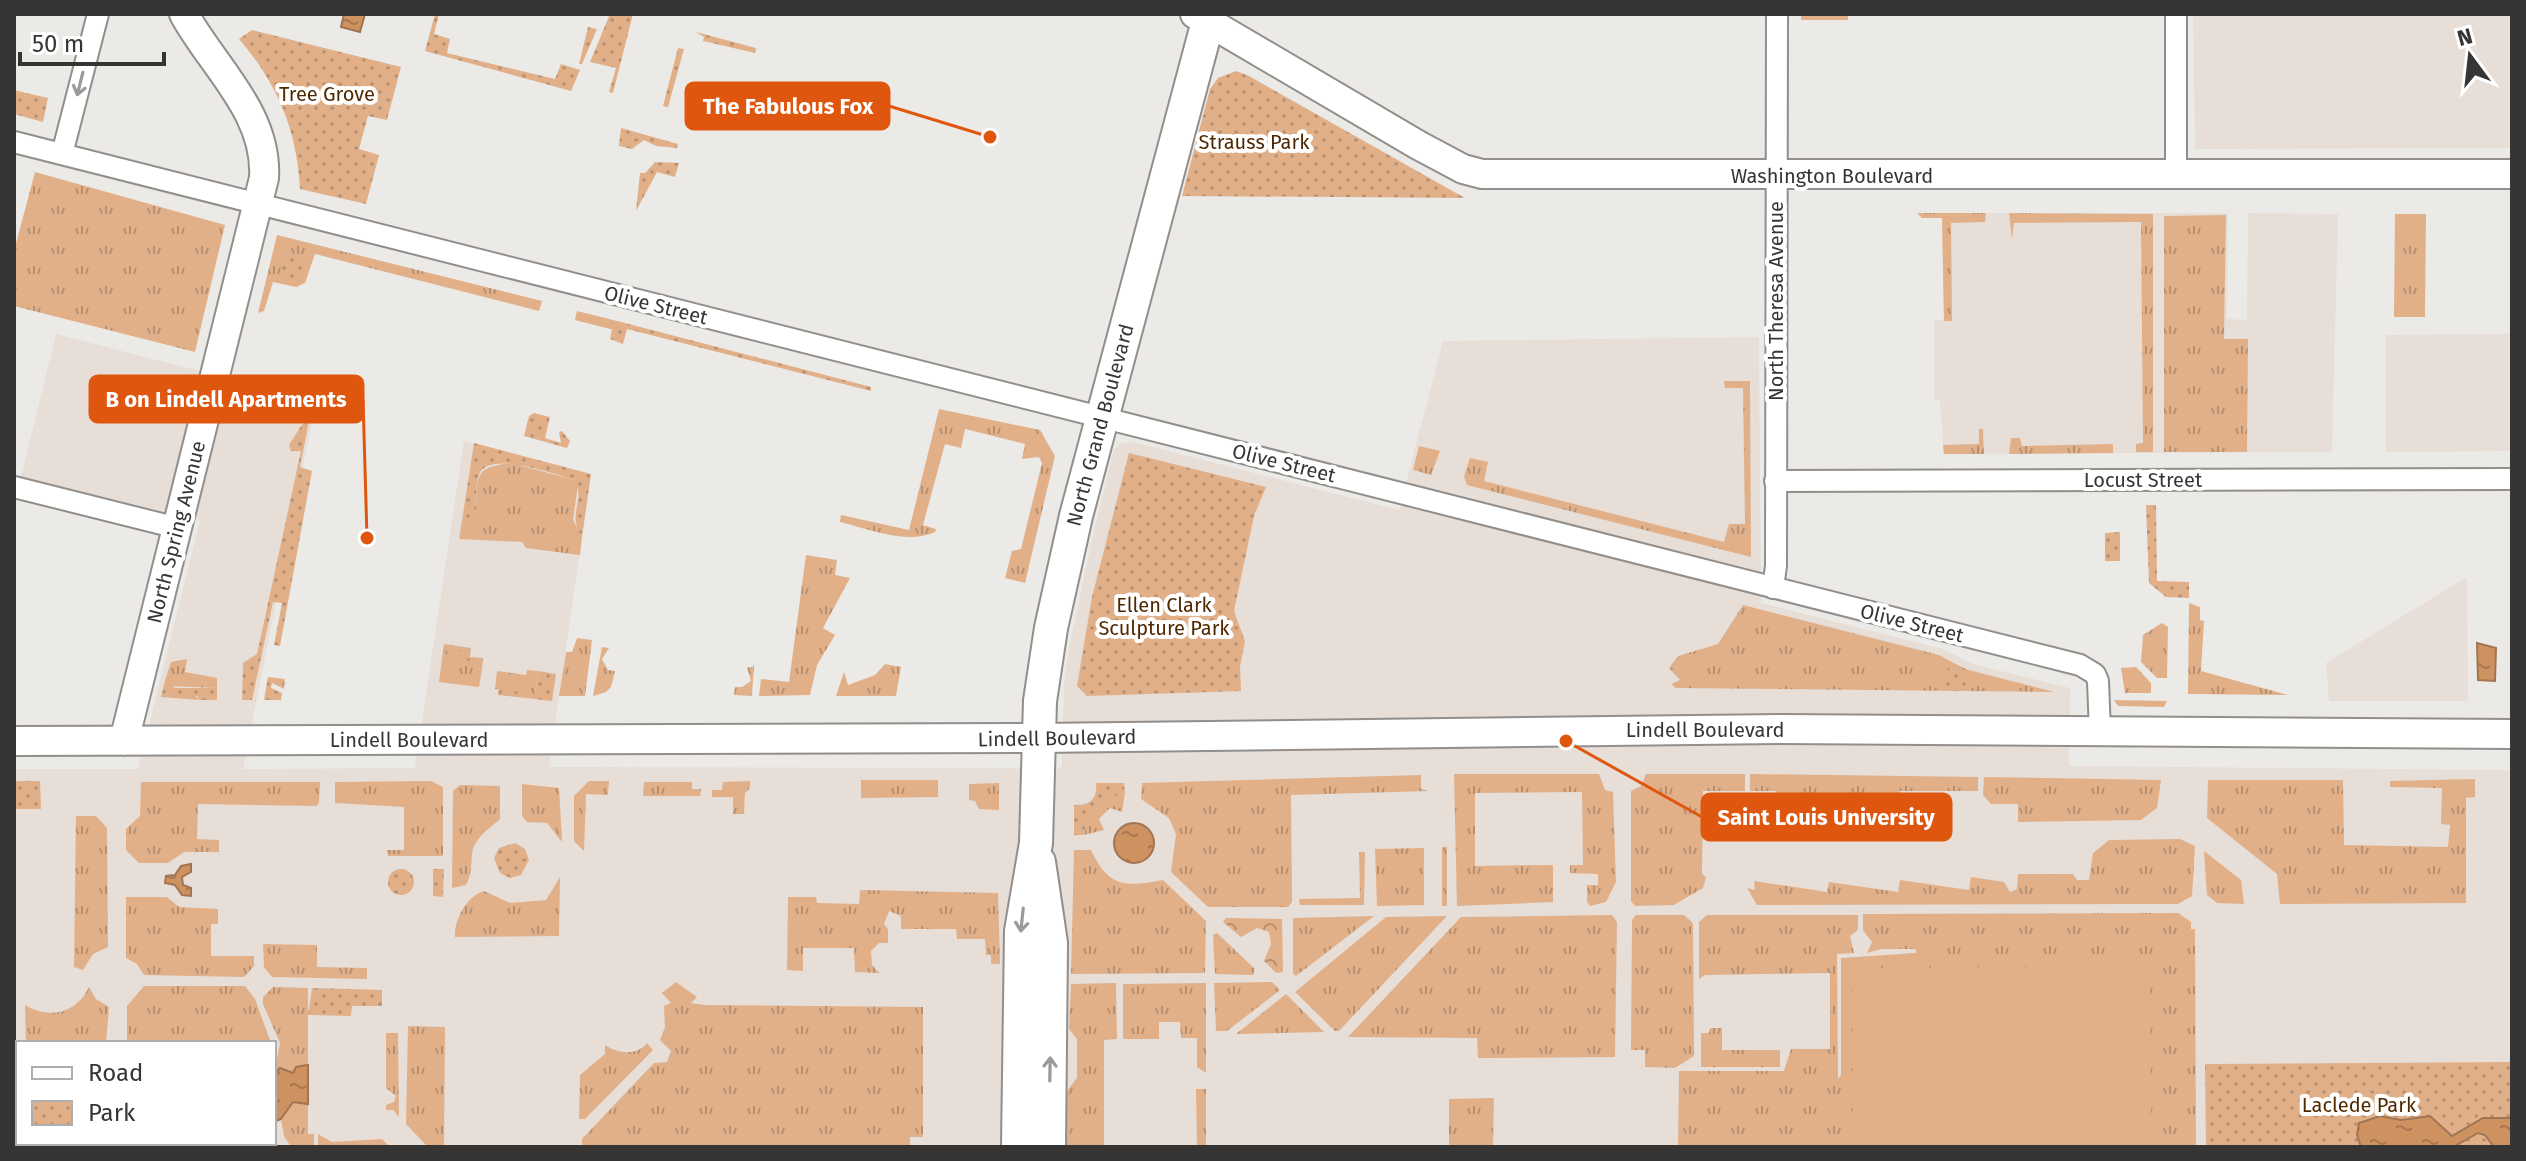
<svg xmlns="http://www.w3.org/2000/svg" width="2526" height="1161" viewBox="0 0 2526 1161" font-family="'Fira Sans',sans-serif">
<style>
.built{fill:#e7ded7;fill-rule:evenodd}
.grass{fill:url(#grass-tufts)}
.forest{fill:url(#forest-crowns)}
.park{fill:url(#park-dots)}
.pitch{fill:#e1b089}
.water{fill:url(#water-ripples);stroke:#a07553;stroke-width:2}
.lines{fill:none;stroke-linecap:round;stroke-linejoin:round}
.street-casing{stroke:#918e8c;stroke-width:24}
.secondary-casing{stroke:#918e8c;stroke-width:32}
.primary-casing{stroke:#918e8c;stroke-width:36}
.street{stroke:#fff;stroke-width:20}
.secondary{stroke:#fff;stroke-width:28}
.primary{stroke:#fff;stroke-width:32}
.oneway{stroke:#9a9a9a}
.labels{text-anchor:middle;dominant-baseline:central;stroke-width:8;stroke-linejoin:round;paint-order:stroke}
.park-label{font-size:20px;fill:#502800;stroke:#fff}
.street-label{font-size:20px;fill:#363534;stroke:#fff}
.leader{fill:none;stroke:#df570e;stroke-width:3}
.callout-dot{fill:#df570e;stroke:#fff;stroke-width:3}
.callout{fill:#df570e;stroke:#df570e;stroke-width:3}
.callout-label{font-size:22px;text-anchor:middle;font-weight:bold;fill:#fff}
</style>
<defs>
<pattern id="grass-tufts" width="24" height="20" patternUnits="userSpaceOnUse" patternTransform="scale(2)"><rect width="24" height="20" fill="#e1b089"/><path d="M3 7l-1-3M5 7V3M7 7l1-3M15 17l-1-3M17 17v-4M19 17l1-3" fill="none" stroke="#b79071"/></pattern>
<pattern id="forest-crowns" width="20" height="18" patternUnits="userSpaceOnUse" patternTransform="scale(2)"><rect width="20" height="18" fill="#e1b089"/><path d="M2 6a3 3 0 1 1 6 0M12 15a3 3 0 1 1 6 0" fill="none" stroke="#b79071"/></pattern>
<pattern id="park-dots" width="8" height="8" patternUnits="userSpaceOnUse" patternTransform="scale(2)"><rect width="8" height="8" fill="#e1b089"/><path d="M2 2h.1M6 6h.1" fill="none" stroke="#b79071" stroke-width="1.8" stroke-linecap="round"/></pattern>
<pattern id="water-ripples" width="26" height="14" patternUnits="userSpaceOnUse" patternTransform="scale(2)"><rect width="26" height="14" fill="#ce9160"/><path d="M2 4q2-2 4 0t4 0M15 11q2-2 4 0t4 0" fill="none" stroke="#a87750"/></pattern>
</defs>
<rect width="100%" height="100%" fill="#eceae7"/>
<!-- built -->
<path class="built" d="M2193,14H2512V148L2195,149Z
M1942,213H2228L2227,319L2247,320L2248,213L2338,214L2332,452L1944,454L1940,400H1934V321L1944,320Z
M56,334L316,401L243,769L415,768L464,441L591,474L549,767L1062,768L1064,682L1070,643L1094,531L1114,450L1120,443L1133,442L1399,510L1443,341L1759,337L1761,603L1943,649L1973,664L2070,688L2069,766L2512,770V1147H14V769H138L200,520L21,477ZM18,1043H274V1143H18Z
M2512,334V451L2386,452V335Z
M2467,577L2468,701H2329L2326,663Z"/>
<!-- grass -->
<path class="grass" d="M1801,14H1848V20H1801Z
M35,172L225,225L195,352L14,306V251Z
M1917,213H1986L1985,222L1951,223L1952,321H1944L1942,218H1922Z
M2009,213L2153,214V452H2136V444L2143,443L2141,222L2014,223L2012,239Z
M2395,214H2426L2425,317H2394Z
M2226,215L2224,339H2248L2247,452H2164V216Z
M277,235L542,301L539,311L315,254L305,283L296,287L273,282L264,311L258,313Z
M577,311L629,324L618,331L575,320Z
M1724,381H1750L1751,557L1467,485L1464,476L1470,458L1488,462L1484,481L1724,542L1729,524H1745L1743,388H1725Z
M939,409L1040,430L1055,456L1025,583L1005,578L1012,551L1021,549L1042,463L1039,457L1022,459L1025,444L965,429L961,448L945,444L923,525L936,529L935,532C906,545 869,529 840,522L841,515L909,530Z
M1979,429H1983L1984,454H1944L1943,445L1979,444Z
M2011,438H2020L2022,446L2113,444V453L2009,454Z
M1419,446L1440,451L1431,475L1413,470Z
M512,463L574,480L578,484L573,520L582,537L580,555L526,548L522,542L459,539L461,527L476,513C478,476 472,467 512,463Z
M806,555L837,560L835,575L850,578L823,628L835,635L817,665L810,695L759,696L761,679L789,682Z
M2189,603L2200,607V620L2204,621L2201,671L2288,695L2188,694Z
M1743,605L1939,655L1965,669L2054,692L1676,688L1671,684L1680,680L1669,668L1678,656L1718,644Z
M2162,623L2168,627L2167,678H2157L2141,662L2143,635Z
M577,638L592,640L585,696H559L566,652H572Z
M602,647L609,648L602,659L608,670L615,671L611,687L606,692L593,696Z
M443,651H462C469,659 474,664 482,670L479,687L439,682Z
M187,659L185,672L217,678V688L168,686L165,681L171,662Z
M754,663L752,696L734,695L735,687H742L751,681L747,667H753Z
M885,664L901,667L896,696H836L844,672L848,685L875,675Z
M2136,667L2151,683V693H2125L2121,668Z
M527,670L538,671L535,694L495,689L497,671L526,675Z
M162,693L193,694L200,700L161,697Z
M2114,700L2167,701L2164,707L2118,706Z
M1454,774H1599L1605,790L1613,792L1616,882L1606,902L1590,906L1587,902V885H1598V874L1570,873V865H1583L1582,792L1475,793V866L1553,865V902L1457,906Z
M1646,774H1745V791H1703L1702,873L1706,878L1703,888L1674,905L1635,906L1631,901V791L1641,786Z
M1750,774L1978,777V791H1900L1899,804H1776V791H1750Z
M1421,775V789L1428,791L1291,795L1292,902L1288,907H1208L1171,872L1176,834L1169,818L1141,799L1142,783Z
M1984,777L2161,780L2157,808L2141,820L2018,822V804H1991L1983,795Z
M2475,779V797L2466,798V903L2280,904L2277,874L2207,818L2208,780H2343L2344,845L2448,847L2450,825L2441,824L2442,788L2390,787V781Z
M861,780H938V797L861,798Z
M431,781L443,787V856H388L387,850H404V807L335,803V782Z
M589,781H609L608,795L586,794L584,851L574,841V796Z
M750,781V788L745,793L744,814H733V797H712V790H722L723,782Z
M141,782H320L319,803L316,806L198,804L197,839L219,840V852H184L168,863H139L126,850V829L140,816Z
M644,782H692V789H701L700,796H643Z
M999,783V810L979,809L975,801L969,800V784Z
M522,784L559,788L562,842L547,823L527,822L522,816Z
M460,785L500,786V819C490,828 474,838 472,854C471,866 472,873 466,885L452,888L453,791Z
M1125,793L1122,812L1110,808L1099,819L1104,830L1084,835C1087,812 1104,799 1125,793Z
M76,816H96L107,828L108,947L93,954L83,970L74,967Z
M2180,839L2195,846L2192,896L2178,904L1768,905H1757L1747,888L1755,890L1754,881L1827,892L1829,882L1898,892L1900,880L1969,890L1971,877L2004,882L2010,892L2017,889L2018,874H2073L2077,880H2089L2093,853L2109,840Z
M1442,847H1447V906H1442Z
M1424,848V905L1377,906L1375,849Z
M1074,850H1091C1109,888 1125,887 1163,880L1206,921L1205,973L1071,974Z
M2204,851L2241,880L2244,904L2217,903L2207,895Z
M1359,852H1365L1364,905H1300L1299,899L1360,898Z
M560,877L559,936L455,937C454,919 467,896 484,891L510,903L546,900Z
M860,890L998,893L1000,964H991V955H986L985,939H957L956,929H901V916L889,911L884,924L888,929V943H879L871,951L872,965L879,973L855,972L854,948H803V971L787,970L788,897H816L817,903L859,904Z
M126,897H167L179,907L218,909V924H211V956H254V966L244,977L144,975L137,964L126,958Z
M2178,913L2191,922V929H2195L2196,1147H1678L1679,1071H1784L1791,1049H1830V973L1705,975L1699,979V922L1707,915H1858V930L1850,936L1854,953L1837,954L1838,1079L1841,1075V958L1916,953V949H1881L1867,953L1872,942L1863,930V914Z
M1612,915L1617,922L1615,1057L1478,1058L1477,1038L1348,1037L1461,917Z
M1636,915H1684L1693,923L1694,1056L1675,1068L1645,1067V1050H1631L1632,920Z
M1374,916L1296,976L1293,974V918Z
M1447,916L1339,1031H1335L1295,992L1386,917Z
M1217,933L1255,969L1253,975L1215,974L1213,935Z
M263,944L317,945V967L367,968V979L272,977L264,967Z
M676,982L697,997L691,1003L704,1005L923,1007V1137H910V1147H582V1139L654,1063L667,1062L671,1051L660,1040L665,1028L664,1006L671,1003L662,993Z
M1272,982L1280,990L1227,1031H1216L1214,983Z
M1116,983L1117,1039L1104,1040V1147H1067V1091L1077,1078V1039L1069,1029L1071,984Z
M1206,983V1073L1197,1067V1038H1181L1180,1022H1159V1039H1123V984Z
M144,986H245L255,999L271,1043H127V1006Z
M89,987L96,999L109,1007L106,1043H26L25,1005C50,1020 77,1013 89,987Z
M273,987L308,988V1065L300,1066L292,1075L276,1072L274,1076L280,1043L263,1004V997Z
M1286,994L1324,1032L1236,1034Z
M408,1026L445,1027L444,1145H426L406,1124Z
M1710,1028H1722V1050H1780V1067H1701V1033H1709Z
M386,1033H398L399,1117L393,1110H386V1105L394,1102L396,1096L386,1088Z
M647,1043L653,1050L585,1119H579L580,1075L605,1054V1045C618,1054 637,1056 647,1043Z
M14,1048H18V1143H54L52,1147H14Z
M1196,1089H1206V1147H1197Z
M1494,1098L1493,1147H1449V1099Z
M293,1101L308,1104V1134H314V1147H291L284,1136L281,1119Z
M274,1125L276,1147H156L148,1144L146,1147H127V1143H274Z
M318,1134L332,1142L382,1139L390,1147H318Z"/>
<!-- forest -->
<path class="forest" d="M1226,918L1282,919L1283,972L1276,973L1264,961L1271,944L1269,932L1257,928L1241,937L1223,922Z"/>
<!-- park -->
<path class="park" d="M435,14H439L434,34L450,39L447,53L555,79L561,64L580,70L571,91L425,51Z
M610,14H633L613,93L609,92L616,68L590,62Z
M588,27L597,29L582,64H579Z
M252,30L401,67L387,120L368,116L359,149L379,155L366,204L300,189C297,130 277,83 239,39Z
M696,32L756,48L755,53L703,41L704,37Z
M678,48L684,49L668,107L663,106Z
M1236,71L1247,75L1465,198L1182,196L1210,89L1218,78Z
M14,90L48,98L43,122L14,114Z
M621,128L678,144L677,148L656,146L644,140L632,149L619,146Z
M655,162L679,163L675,177L657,172L636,211L640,173H645Z
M281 266a12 12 0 1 1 24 0a12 12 0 1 1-24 0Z
M629,324L871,387V391L627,329L623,344L610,339L612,329L618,330Z
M310,399L313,400L300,467L312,471L280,646L274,645L282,603L273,602L252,700H242L243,663L257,654L301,451H291L289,445L303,423Z
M534,413L550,417L545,438L561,443L559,432L562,431L570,441L567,448L524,436L529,416Z
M474,443L591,474L582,537C566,514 587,499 574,480C556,475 488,449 479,475C475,485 477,501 476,513L461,527Z
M1129,453L1266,487L1254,516L1234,611L1245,641L1240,667L1241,691L1087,696L1077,686L1092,597Z
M2146,505H2156L2157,581L2189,582V598L2166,597L2149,583Z
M2120,532V561H2105V533Z
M444,644L471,648L470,657L483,658L482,670L467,660L462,651H443Z
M1953,663L1968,670L1964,691H1946L1945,674Z
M538,671L556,674L552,701L498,695L499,689L535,694Z
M268,677L285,679L284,689L272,683L271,688L282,693L281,700H264Z
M165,681L175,688H217V700H200L197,696L162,693Z
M14,781H40L41,809H14Z
M1096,783H1124L1125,793C1104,799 1087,812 1084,835H1074V805C1089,806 1098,799 1096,783Z
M515,843L525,849L529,860L521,875L510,878L500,873L494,858L499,848Z
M433,869H444L443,897L433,896Z
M388 882a13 13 0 1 1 26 0a13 13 0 1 1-26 0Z
M312,988L382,990V1006H352L351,1016L308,1015Z
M2512,1062V1147H2206L2205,1064Z"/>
<!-- pitch -->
<path class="pitch" d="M2150,966L2151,1147H1853L1852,968Z"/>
<!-- water -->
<path class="water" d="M344,14H365L360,32L341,27Z
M2477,643L2496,648L2495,681L2478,680Z
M1114 843a20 20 0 1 1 40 0a20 20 0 1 1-40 0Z
M191,864V872L182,877L183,885L191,888V896L182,895L175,885L165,883L166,876L175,875L181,866Z
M308,1065V1104L293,1102L281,1119L274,1122L276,1072L280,1068L293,1073L296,1067Z
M2380,1116L2401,1120L2430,1116L2452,1136L2483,1118H2512V1147H2494L2485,1135L2478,1133L2453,1147H2361L2357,1135L2359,1123Z"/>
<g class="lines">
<!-- street casing -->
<g class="street-casing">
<path id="street" d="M14,142L2080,665L2095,674L2098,681L2100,733
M62,154L98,14
M2176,176V14
M1775,481L2512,479
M14,487L178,528
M1773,588L1776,566L1777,14"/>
</g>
<!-- secondary casing -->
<g class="secondary-casing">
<path id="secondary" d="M1195,14L1418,145L1463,169L1482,174H2512
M14,741L1038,738L1781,729L2512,734
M124,741L264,178C268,113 213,67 184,14"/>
</g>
<!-- primary casing -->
<g class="primary-casing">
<path id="primary" d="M1039,862L1051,943L1049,1147
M1018,1147L1021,931L1036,843L1040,701L1051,628L1076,516L1210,14"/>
</g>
<!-- street -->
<use href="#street" class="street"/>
<!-- secondary -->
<use href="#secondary" class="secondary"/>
<!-- primary -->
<use href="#primary" class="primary"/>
</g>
<!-- one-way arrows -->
<defs><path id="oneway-shaft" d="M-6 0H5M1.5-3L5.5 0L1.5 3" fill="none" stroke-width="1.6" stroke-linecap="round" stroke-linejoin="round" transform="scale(2)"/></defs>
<g class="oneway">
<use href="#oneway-shaft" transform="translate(80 84) rotate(104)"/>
<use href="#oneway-shaft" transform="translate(1022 920) rotate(96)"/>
<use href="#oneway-shaft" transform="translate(1050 1069) rotate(-89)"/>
</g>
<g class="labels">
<!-- park labels -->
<g class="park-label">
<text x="327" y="94">Tree Grove</text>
<text x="1254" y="142">Strauss Park</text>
<text x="1164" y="605">Ellen Clark<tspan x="1164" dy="23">Sculpture Park</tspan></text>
<text x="2359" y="1105">Laclede Park</text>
</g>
<!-- street labels -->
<g class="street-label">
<text x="1832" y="176">Washington Boulevard</text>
<text transform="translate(1776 301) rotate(-90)">North Theresa Avenue</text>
<text transform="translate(656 305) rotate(14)">Olive Street</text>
<text transform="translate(1100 425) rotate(-75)">North Grand Boulevard</text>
<text transform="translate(1284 463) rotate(14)">Olive Street</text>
<text x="2143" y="480">Locust Street</text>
<text transform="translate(176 532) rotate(-76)">North Spring Avenue</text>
<text transform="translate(1912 623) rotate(14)">Olive Street</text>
<text x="1705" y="730">Lindell Boulevard</text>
<text transform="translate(1057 738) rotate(-1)">Lindell Boulevard</text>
<text x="409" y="740">Lindell Boulevard</text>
</g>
</g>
<!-- callouts -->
<path class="leader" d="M990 137L889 106M367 538L363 399M1566 741L1702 817"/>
<g class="callout-dot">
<circle cx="990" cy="137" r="8"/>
<circle cx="367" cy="538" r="8"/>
<circle cx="1566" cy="741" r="8"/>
</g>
<g class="callout">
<rect x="686" y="83" width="203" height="46" rx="8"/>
<rect x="90" y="376" width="273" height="46" rx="8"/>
<rect x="1702" y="794" width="249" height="46" rx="8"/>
</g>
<g class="callout-label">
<text x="788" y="114">The Fabulous Fox</text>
<text x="226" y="407">B on Lindell Apartments</text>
<text x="1826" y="825">Saint Louis University</text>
</g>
<!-- border -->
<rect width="2526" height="1161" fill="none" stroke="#363534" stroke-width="32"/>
<!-- legend -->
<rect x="16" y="1041" width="260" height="104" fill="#ffffff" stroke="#afaeae" stroke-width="2"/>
<rect x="32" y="1067" width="40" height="12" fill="#ffffff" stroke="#afaeae" stroke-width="2"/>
<text x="88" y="1081" font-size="24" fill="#363534">Road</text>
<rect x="32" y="1101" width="40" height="24" fill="url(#park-dots)" stroke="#afaeae" stroke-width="2"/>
<text x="88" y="1121" font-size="24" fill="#363534">Park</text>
<!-- north arrow -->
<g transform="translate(2470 56) rotate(345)" stroke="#ffffff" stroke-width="6" paint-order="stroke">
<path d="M0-6L14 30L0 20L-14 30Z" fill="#363534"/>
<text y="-12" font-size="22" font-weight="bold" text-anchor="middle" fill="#363534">N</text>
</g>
<!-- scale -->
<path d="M20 52v12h144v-12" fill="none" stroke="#363534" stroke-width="4"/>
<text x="32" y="52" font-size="24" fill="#363534" stroke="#ffffff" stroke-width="6" paint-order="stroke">50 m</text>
</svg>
